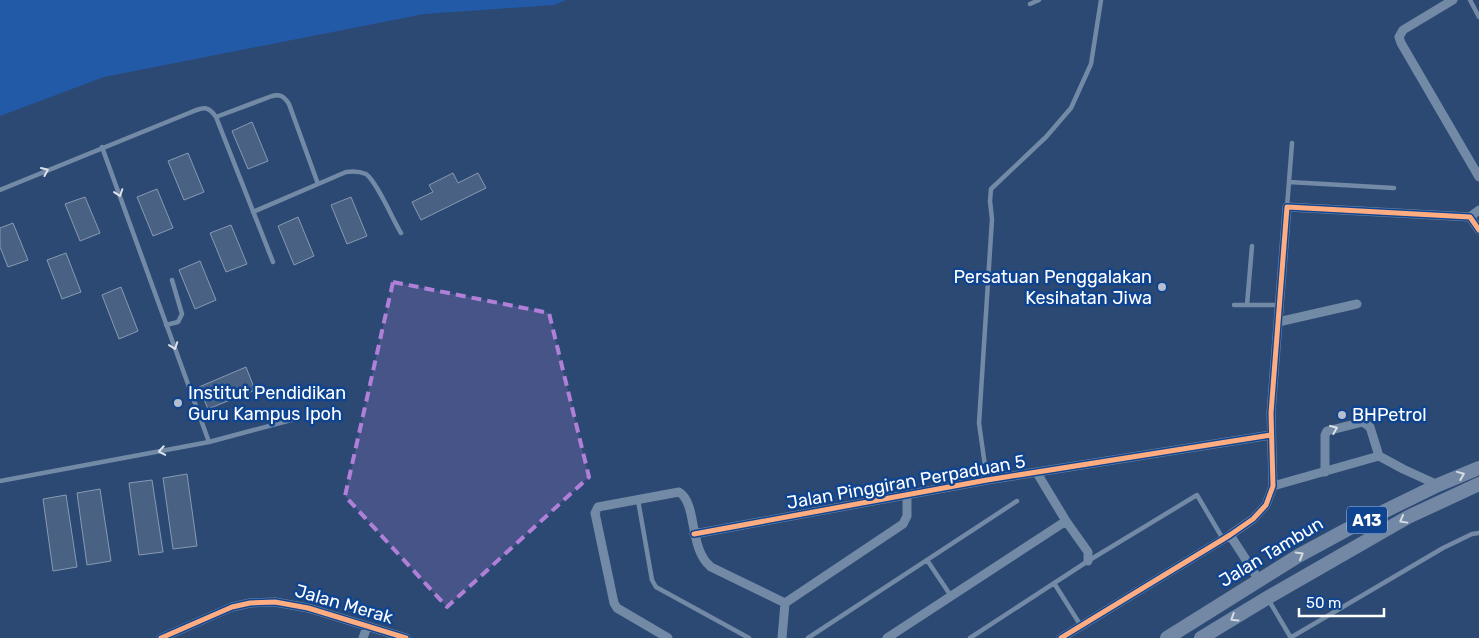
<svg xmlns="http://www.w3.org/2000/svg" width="1479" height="638" viewBox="0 0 1479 638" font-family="Rubik,sans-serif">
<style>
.green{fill:#225aa8}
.building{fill:#496182;stroke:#889ab4}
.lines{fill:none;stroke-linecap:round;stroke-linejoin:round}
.lane{stroke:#738aa6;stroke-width:4.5}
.street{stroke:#738aa6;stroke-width:9}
.primary{stroke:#7388a5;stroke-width:14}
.cycleway-casing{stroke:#0f4490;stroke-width:8}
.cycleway{stroke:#ffac80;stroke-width:5}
.oneway{stroke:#dce2e9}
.oneway2{stroke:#d5dbe4}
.marked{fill:#b080d9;fill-opacity:0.2;stroke:#b080d9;stroke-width:4;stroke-dasharray:10 6;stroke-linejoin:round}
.poi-dot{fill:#b5bfce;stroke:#0f4490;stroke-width:2}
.labels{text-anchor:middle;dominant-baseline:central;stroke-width:5;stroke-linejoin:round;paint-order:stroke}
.shield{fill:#0f4490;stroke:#b7c7de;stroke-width:1}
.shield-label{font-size:16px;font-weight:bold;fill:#fff}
.poi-label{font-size:18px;fill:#fff;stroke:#0f4490;text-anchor:start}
.street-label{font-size:18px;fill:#fff;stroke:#0f4490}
</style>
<rect width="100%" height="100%" fill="#2c4973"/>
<!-- green -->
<path class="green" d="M0,0H566L554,5L424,14L104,77L0,116Z"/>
<!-- building -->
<path class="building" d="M252,122L268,161L248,169L232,131Z
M188,153L204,192L184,200L168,161Z
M453,173L458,183L478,173L486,188L421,220L412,202L433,192L429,185Z
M157,189L173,228L153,236L137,197Z
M85,197L100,233L80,241L65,204Z
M351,197L367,236L347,244L331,205Z
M298,217L314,256L294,265L278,226Z
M13,223L28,260L8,267L0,247V228Z
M231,225L247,264L226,272L210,233Z
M66,253L81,292L62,299L47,260Z
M200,261L216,300L195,309L179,270Z
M121,287L138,331L119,339L102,295Z
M246,367L255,390L208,409L199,387Z
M187,474L197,546L173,549L163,478Z
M152,480L163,552L139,555L129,483Z
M100,489L111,561L87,565L77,493Z
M66,495L77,567L53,571L43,499Z"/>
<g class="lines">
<!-- lane -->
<path class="lane" d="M1470,0L1479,17
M1030,4L1039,0
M216,117L272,96C280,94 284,96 289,104L318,184
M102,147L209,442
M1289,182L1394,188
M0,190L189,113C202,108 207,104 216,117L273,262
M1287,207L1292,143
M253,212L346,172C353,171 359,171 366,174C377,182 393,220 401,233
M1234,305H1279
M1247,305L1252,246
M166,325L178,322L182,314L172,280
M987,480L979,423L992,219L990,201L991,189L1046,137L1071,108L1091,64L1101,0
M0,481L209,442L295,419
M638,500L652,580L656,587L749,638
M927,560L951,596
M1054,583L1081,626
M1268,599L1291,638
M808,638L1017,501
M970,638L1088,561L1197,495L1223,539
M1290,638L1443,548L1472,534L1479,533"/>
<!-- street -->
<path class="street" d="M1453,0L1403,30L1399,37L1401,43L1479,177
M1470,217L1479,210
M1278,322L1357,304
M1325,472V435L1327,431L1363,422L1370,427L1379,456L1403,469L1438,485
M1273,486L1379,456
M1066,521L1088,552V561
M694,534L987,480L1271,435
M1230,535L1259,580
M161,638L232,607L250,603L275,602L308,608L406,638
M363,638L367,627
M668,638L617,608L614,603L595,513L598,507L679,492C698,504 688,548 711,567L785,603L903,524L907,516V495
M782,638L785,603
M887,638L1066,521L1037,473
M1061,638L1230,535L1253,519L1266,505L1273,486L1271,413L1287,207L1470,217L1479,230"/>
<!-- primary -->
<path class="primary" d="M1167,638L1298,556L1346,530L1438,485L1479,468
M1201,638L1267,598L1408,517L1479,484"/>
<!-- cycleway casing -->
<g class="cycleway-casing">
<path id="cycleway" d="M694,534L987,480L1271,435
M161,638L232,607L250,603L275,602L308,608L406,638
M1061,638L1230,535L1253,519L1266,505L1273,486L1271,413L1287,207L1470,217L1479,230"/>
</g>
<!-- cycleway -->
<use href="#cycleway" class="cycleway"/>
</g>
<!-- one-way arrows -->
<defs><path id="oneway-chevron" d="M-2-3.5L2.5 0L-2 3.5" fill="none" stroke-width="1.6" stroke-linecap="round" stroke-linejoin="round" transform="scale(1.25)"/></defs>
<g class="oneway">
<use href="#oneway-chevron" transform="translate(45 171) rotate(-23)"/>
<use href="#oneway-chevron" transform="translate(119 193) rotate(71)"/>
<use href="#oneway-chevron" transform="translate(174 346) rotate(70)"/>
<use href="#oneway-chevron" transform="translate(1334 429) rotate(-22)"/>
<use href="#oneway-chevron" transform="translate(162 451) rotate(170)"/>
</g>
<g class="oneway2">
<use href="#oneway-chevron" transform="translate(1461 475) rotate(-22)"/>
<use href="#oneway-chevron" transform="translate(1403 520) rotate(151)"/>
<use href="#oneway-chevron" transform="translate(1300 555) rotate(-30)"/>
<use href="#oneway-chevron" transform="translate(1234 618) rotate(148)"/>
</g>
<!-- marked area -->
<path class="marked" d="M393,282L549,313L589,477L447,607L345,496Z"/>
<!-- markers -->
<g class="poi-dot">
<circle cx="1162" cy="287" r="5"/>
<circle cx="178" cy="403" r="5"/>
<circle cx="1342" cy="415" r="5"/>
</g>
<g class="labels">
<!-- shield labels -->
<rect class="shield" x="1347" y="506.5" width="40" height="27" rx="4"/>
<g class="shield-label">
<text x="1367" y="520">A13</text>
</g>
<!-- poi labels -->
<g class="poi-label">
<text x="1152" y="277" text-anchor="end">Persatuan Penggalakan<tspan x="1152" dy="21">Kesihatan Jiwa</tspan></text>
<text x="188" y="393">Institut Pendidikan<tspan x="188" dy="21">Guru Kampus Ipoh</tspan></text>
<text x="1352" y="415">BHPetrol</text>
</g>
<!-- street labels -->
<g class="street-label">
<text transform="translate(906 482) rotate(-10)">Jalan Pinggiran Perpaduan 5</text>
<text transform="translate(1271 552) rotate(-31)">Jalan Tambun</text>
<text transform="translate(344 604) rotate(16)">Jalan Merak</text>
</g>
</g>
<!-- scale -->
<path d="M1299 608v8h85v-8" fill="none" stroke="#ffffff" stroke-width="2.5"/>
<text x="1306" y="608" font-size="15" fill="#ffffff" stroke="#0f4490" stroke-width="4" paint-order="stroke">50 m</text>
</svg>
